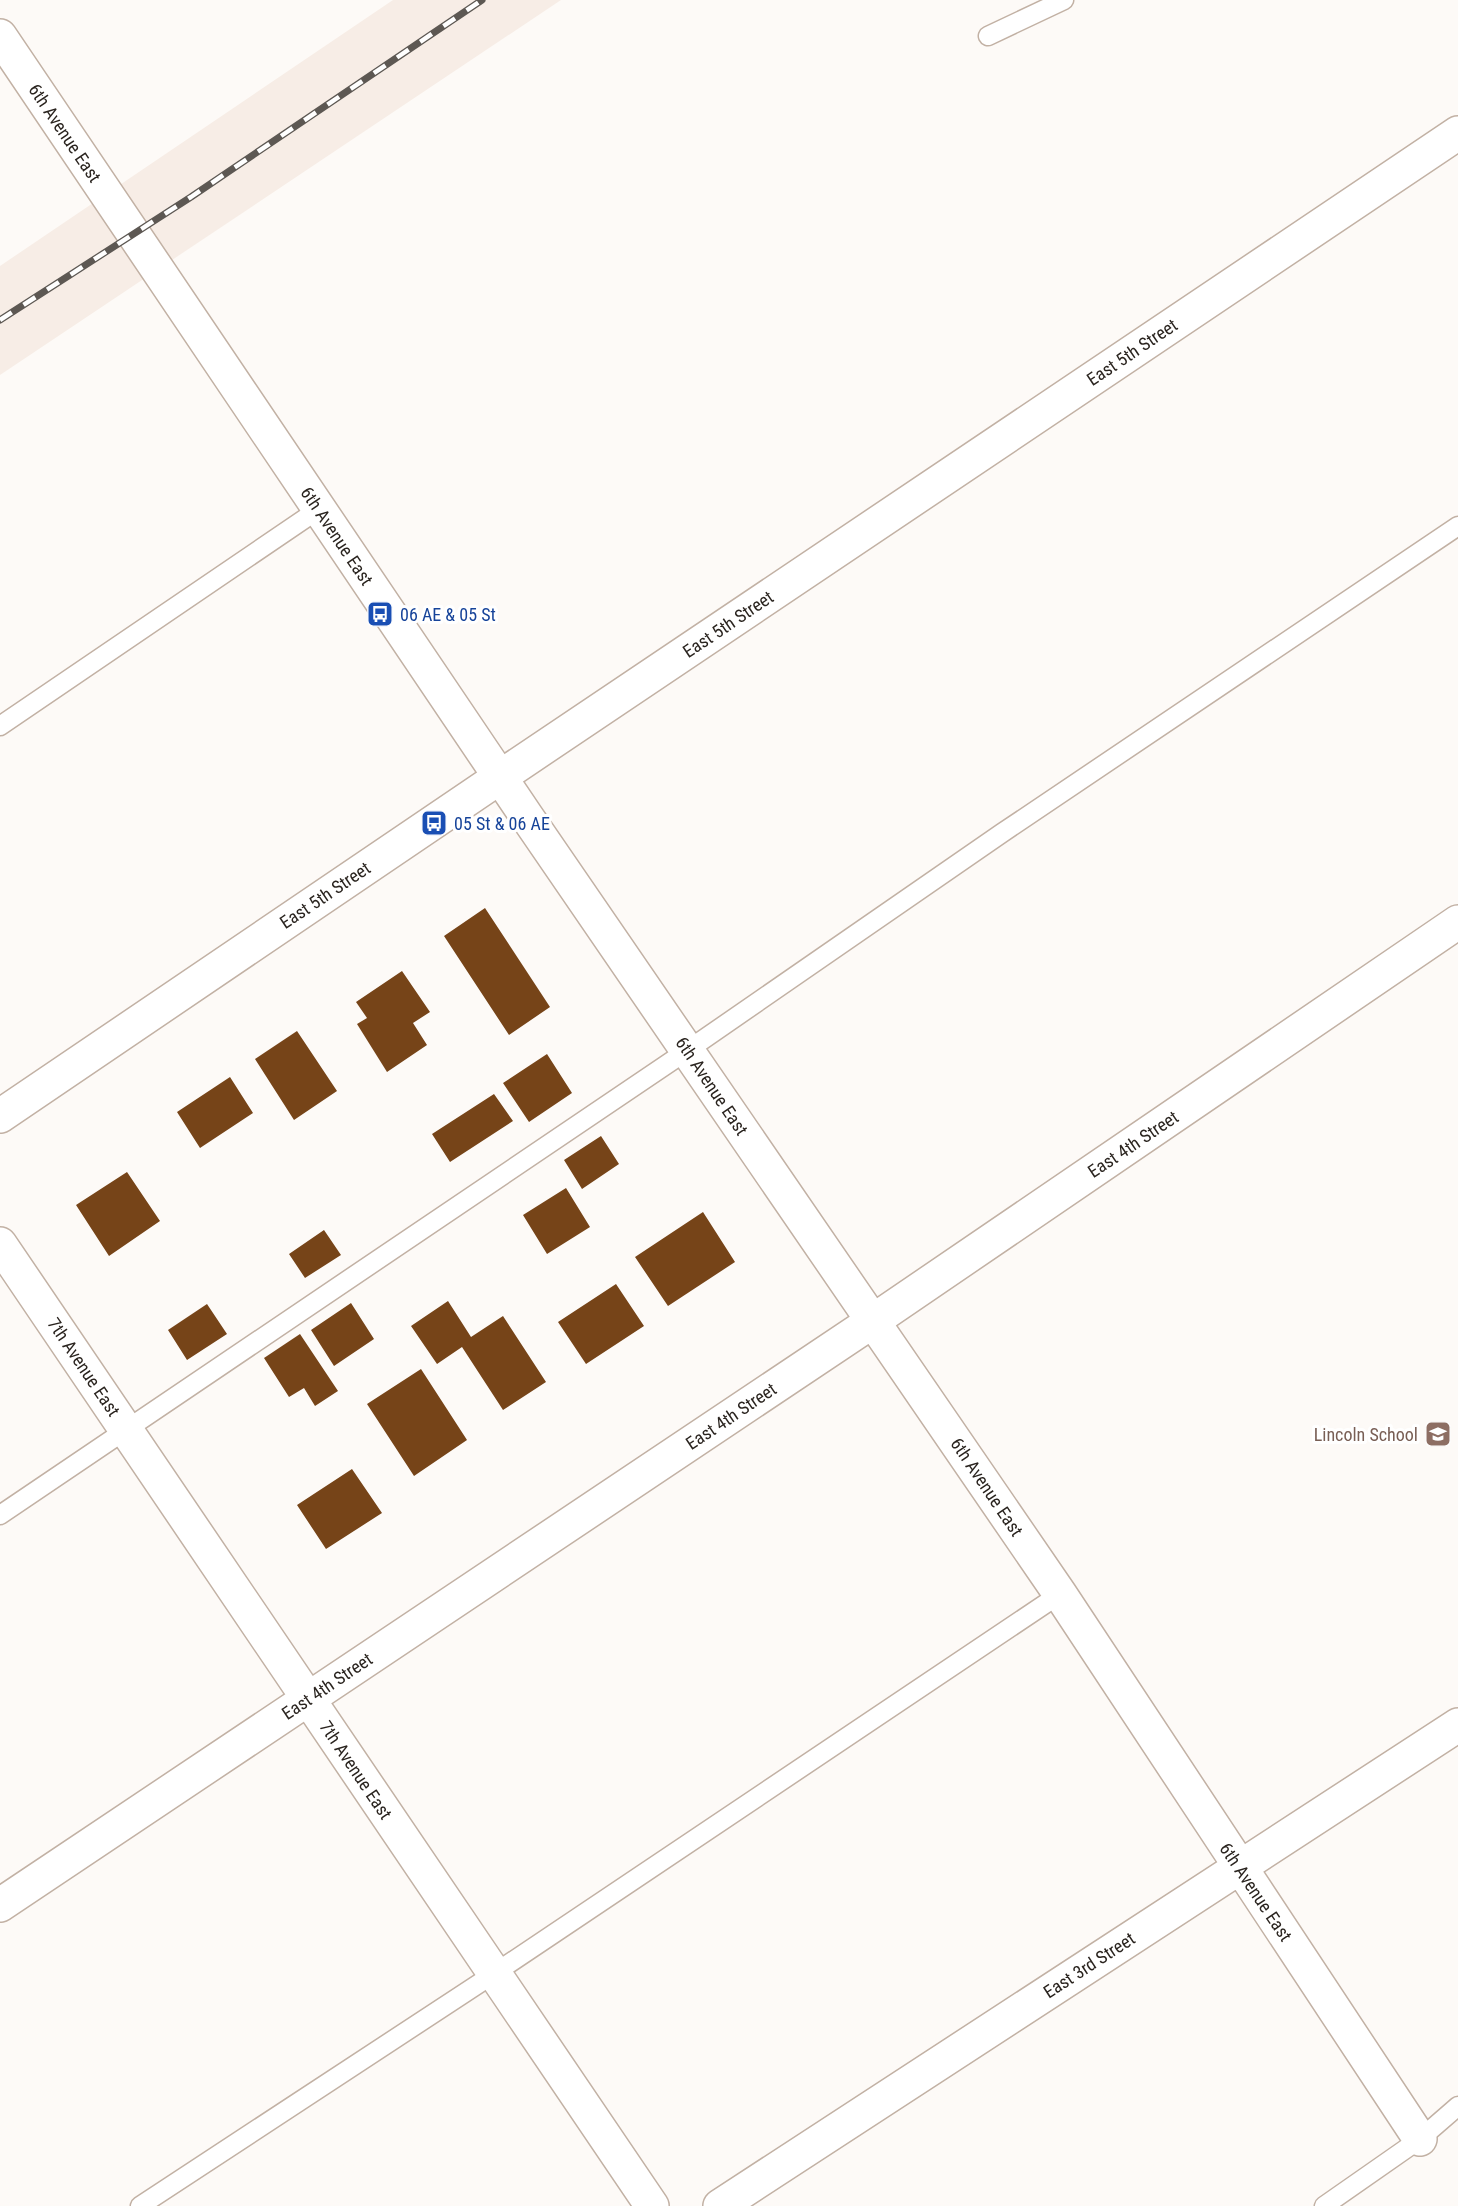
<svg xmlns="http://www.w3.org/2000/svg" width="1458" height="2206" viewBox="0 0 1458 2206" font-family="'Roboto Condensed',sans-serif">
<style>
.built{fill:#f7ede6}
.building{fill:#764418}
.lines{fill:none;stroke-linecap:round;stroke-linejoin:round}
.lane-casing{stroke:#c2b1a4;stroke-width:21}
.street-casing{stroke:#c2b1a4;stroke-width:36}
.secondary-casing{stroke:#c2b1a4;stroke-width:36}
.lane{stroke:#fff;stroke-width:18}
.street{stroke:#fff;stroke-width:33}
.secondary{stroke:#fff;stroke-width:33}
.rail-casing{stroke:#5d5853;stroke-width:7}
.rail{stroke:#fff;stroke-width:4.5;stroke-dasharray:14;stroke-linecap:butt}
.labels{text-anchor:middle;dominant-baseline:central;stroke-width:6;stroke-linejoin:round;paint-order:stroke}
.street-label{font-size:18px;fill:#2a241f;stroke:#fff}
.transit-label{font-size:18px;fill:#164399;stroke:#fff;text-anchor:start}
.education-label{font-size:18px;fill:#785e54;stroke:#fff;text-anchor:end}
</style>
<rect width="100%" height="100%" fill="#fdfaf7"/>
<!-- built -->
<path class="built" d="M393,0H561L0,375V266Z"/>
<!-- building -->
<path class="building" d="M485,908L550,1007L509,1035L444,936Z
M402,971L430,1012L413,1023L427,1045L387,1072L357,1024L367,1018L356,1002Z
M297,1031L337,1091L294,1120L255,1059Z
M547,1054L572,1093L529,1122L503,1083Z
M230,1077L253,1113L200,1148L177,1112Z
M494,1094L513,1121L450,1162L432,1134Z
M601,1136L619,1164L582,1189L564,1160Z
M127,1172L160,1221L109,1256L76,1205Z
M566,1188L590,1227L547,1254L523,1215Z
M703,1212L735,1262L668,1306L635,1257Z
M324,1230L341,1255L305,1278L289,1254Z
M616,1284L644,1326L586,1364L558,1322Z
M448,1301L471,1337L503,1316L546,1382L503,1410L462,1347L437,1364L411,1326Z
M351,1303L374,1339L334,1366L311,1330Z
M207,1304L227,1334L187,1360L168,1330Z
M300,1334L338,1391L315,1406L304,1388L289,1397L264,1358Z
M421,1369L467,1440L414,1476L367,1404Z
M352,1469L382,1513L326,1549L297,1505Z"/>
<g class="lines">
<!-- lane casing -->
<g class="lane-casing">
<path id="lane" d="M988,36L1064,0
M0,726L319,509
M0,1515L688,1050L1002,833L1458,526
M140,2206L495,1973L1060,1594
M1324,2206L1420,2139L1458,2106"/>
</g>
<!-- street casing -->
<g class="street-casing">
<path id="street" d="M0,36L527,817L1060,1594L1420,2139
M0,1244L652,2206
M0,1905L873,1321L1458,922
M720,2206L1458,1725"/>
</g>
<!-- secondary casing -->
<g class="secondary-casing">
<path id="secondary" d="M0,1116L500,777L1458,133"/>
</g>
<!-- lane -->
<use href="#lane" class="lane"/>
<!-- street -->
<use href="#street" class="street"/>
<!-- secondary -->
<use href="#secondary" class="secondary"/>
<!-- rail casing -->
<g class="rail-casing">
<path id="rail" d="M0,320L191,197L482,0"/>
</g>
<!-- rail -->
<use href="#rail" class="rail"/>
</g>
<!-- icons -->
<defs>
<g id="bus-square" transform="scale(1.35)"><rect x="-9" y="-9" width="18" height="18" rx="4" fill="#1a4fb4" stroke="#fff"/><path d="M-5-6H5V4H4V6H2V4H-2V6H-4V4H-5ZM-3.5-4V0h7V-4ZM-3.5 1.2v1.5H-2V1.2ZM2 1.2v1.5H3.5V1.2Z" fill="#fff"/></g>
<g id="school-square" transform="scale(1.35)"><rect x="-9" y="-9" width="18" height="18" rx="4" fill="#8d6e63" stroke="#fff"/><path d="M0-5L7-2L0 1L-7-2ZM-4 1L0 2.5L4 1V4Q0 6-4 4Z" fill="#fff"/></g>
</defs>
<g fill-rule="evenodd">
<use href="#bus-square" x="380" y="614"/>
<use href="#bus-square" x="434" y="823"/>
<use href="#school-square" x="1438" y="1434"/>
</g>
<g class="labels">
<!-- street labels -->
<g class="street-label">
<text transform="translate(65 133) rotate(56)">6th Avenue East</text>
<text transform="translate(1132 352) rotate(-34)">East 5th Street</text>
<text transform="translate(337 536) rotate(56)">6th Avenue East</text>
<text transform="translate(728 624) rotate(-34)">East 5th Street</text>
<text transform="translate(325 895) rotate(-34)">East 5th Street</text>
<text transform="translate(712 1086) rotate(56)">6th Avenue East</text>
<text transform="translate(1133 1144) rotate(-34)">East 4th Street</text>
<text transform="translate(84 1367) rotate(56)">7th Avenue East</text>
<text transform="translate(731 1416) rotate(-34)">East 4th Street</text>
<text transform="translate(987 1487) rotate(56)">6th Avenue East</text>
<text transform="translate(327 1686) rotate(-34)">East 4th Street</text>
<text transform="translate(356 1770) rotate(56)">7th Avenue East</text>
<text transform="translate(1256 1892) rotate(56)">6th Avenue East</text>
<text transform="translate(1089 1965) rotate(-33)">East 3rd Street</text>
</g>
<!-- transit labels -->
<g class="transit-label">
<text x="400" y="614">06 AE &amp; 05 St</text>
<text x="454" y="823">05 St &amp; 06 AE</text>
</g>
<!-- education labels -->
<g class="education-label">
<text x="1418" y="1434">Lincoln School</text>
</g>
</g>
</svg>
